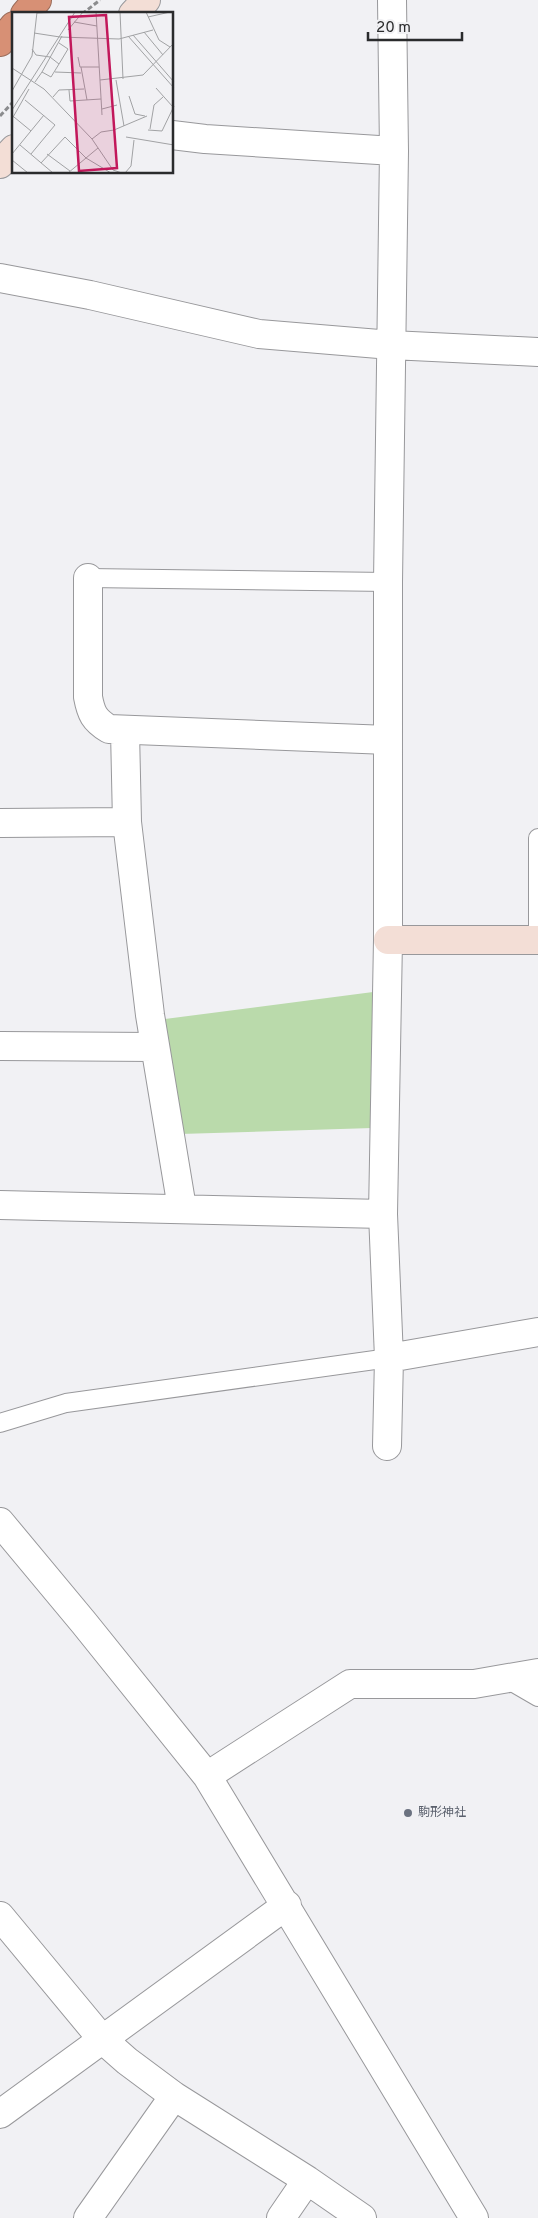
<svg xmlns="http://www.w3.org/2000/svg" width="538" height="2218" viewBox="0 0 538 2218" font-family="Overpass,'Noto Sans JP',sans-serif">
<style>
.green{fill:#badaab}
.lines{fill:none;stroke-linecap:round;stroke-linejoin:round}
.lane-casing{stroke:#98989b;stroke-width:20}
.street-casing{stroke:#98989b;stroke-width:30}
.secondary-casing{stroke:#98989b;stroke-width:30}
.highway-casing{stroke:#9a6d5b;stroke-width:30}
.path{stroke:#8b8c8e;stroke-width:3;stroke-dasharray:5 2.5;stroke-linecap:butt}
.lane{stroke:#fff;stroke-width:18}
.street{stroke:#fff;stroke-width:28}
.secondary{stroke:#f3ded6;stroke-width:28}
.highway{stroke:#d79075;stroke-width:28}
.worship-dot{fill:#6b7280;stroke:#f1f1f4;stroke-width:2}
.labels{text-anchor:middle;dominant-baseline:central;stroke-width:4;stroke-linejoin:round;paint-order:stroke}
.worship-label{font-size:12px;fill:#5b616d;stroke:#f1f1f4;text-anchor:start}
.inset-road{fill:none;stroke:#a1a2a4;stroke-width:1}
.view{fill:#c2185b;fill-opacity:0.15;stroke:#c2185b;stroke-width:2.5}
.inset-edge{fill:none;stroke:#2a2b2c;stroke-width:2.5}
</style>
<rect width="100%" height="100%" fill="#f1f1f4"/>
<!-- green -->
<path class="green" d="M373,992L372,1128L180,1134L165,1019Z"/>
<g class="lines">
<!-- lane casing -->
<g class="lane-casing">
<path id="lane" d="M88,578L388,582
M538,940V838
M0,1423L66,1403L389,1358
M507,1679L538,1697"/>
</g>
<!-- street casing -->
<g class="street-casing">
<path id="street" d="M172,135L205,139L394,151
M0,278L90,295L259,334L391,345L538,352
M88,578V697C91,713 94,720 109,729L388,740
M125,731L127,822L150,1015L182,1208
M0,823L127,822
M0,1046L155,1047
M0,1205L383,1214
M389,1358L538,1332
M387,1446L389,1358L383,1214L388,940V582L394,151L392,0
M0,1522L84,1623L207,1776L474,2218
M207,1776L350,1684H474L538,1673
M0,1916L102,2039L127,2061L174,2096L307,2180L362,2218
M0,2114L287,1905
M88,2218L174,2096
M281,2218L307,2180"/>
</g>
<!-- secondary casing -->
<g class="secondary-casing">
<path id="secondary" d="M133,14L146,0
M0,164L14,149
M388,940H538"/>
</g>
<!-- highway casing -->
<g class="highway-casing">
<path id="highway" d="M25,14L37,0
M0,42L14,26"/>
</g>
<!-- path -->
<path class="path" d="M82,14L100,0
M0,116L14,101"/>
<!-- lane -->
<use href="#lane" class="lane"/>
<!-- street -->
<use href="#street" class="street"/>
<!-- secondary -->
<use href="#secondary" class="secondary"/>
<!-- highway -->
<use href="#highway" class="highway"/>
</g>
<!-- markers -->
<circle class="worship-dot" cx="408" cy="1813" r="5"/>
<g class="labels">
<!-- worship labels -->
<g class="worship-label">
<text x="418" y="1813">駒形神社</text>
</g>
</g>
<!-- overview -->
<g transform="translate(12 12)">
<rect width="161" height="161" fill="#f1f1f4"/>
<path class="inset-road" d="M84,0L90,103M108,0L111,67M134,0L147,28L158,35M25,1L52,0M136,5L158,0M62,10L85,14M56,18L71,0M132,20L151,43M22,21L48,25L107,27L141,18M121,23L162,70M116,24L162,76M47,31L56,37L47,52M20,37L24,43L38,45L47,52L39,65L30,60L23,70M66,45L68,55H87M69,55L75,88M0,56L32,77L80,127L101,158L110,161M30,60L50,24M43,60L69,61M88,68L131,63L162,31M104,68L112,114M144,76L161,95M57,78L58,89L89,87M0,79L20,44L25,0M117,84L123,102L133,104M41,85L47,78L72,77M13,88L43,113L19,142M90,97L105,93M0,98L63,0M2,105L19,119M0,107L17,77M138,117L142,93L151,85M136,118L150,119L162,94M114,125L162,133M80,127L89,120L102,118L135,104M8,133L41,161M0,142L32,103M35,142L58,159M0,148L16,161M29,151L53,125L74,146L99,161M56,161L86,136M113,161L119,154L122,128"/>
<path class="view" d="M94,3L105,156L67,159L57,5Z"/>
<rect width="161" height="161" class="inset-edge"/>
</g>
<!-- scale -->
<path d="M368 32v8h94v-8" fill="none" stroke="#2a2b2c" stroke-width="2.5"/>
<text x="376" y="32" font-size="15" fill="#2a2b2c" stroke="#f1f1f4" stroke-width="4" paint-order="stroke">20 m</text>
</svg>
